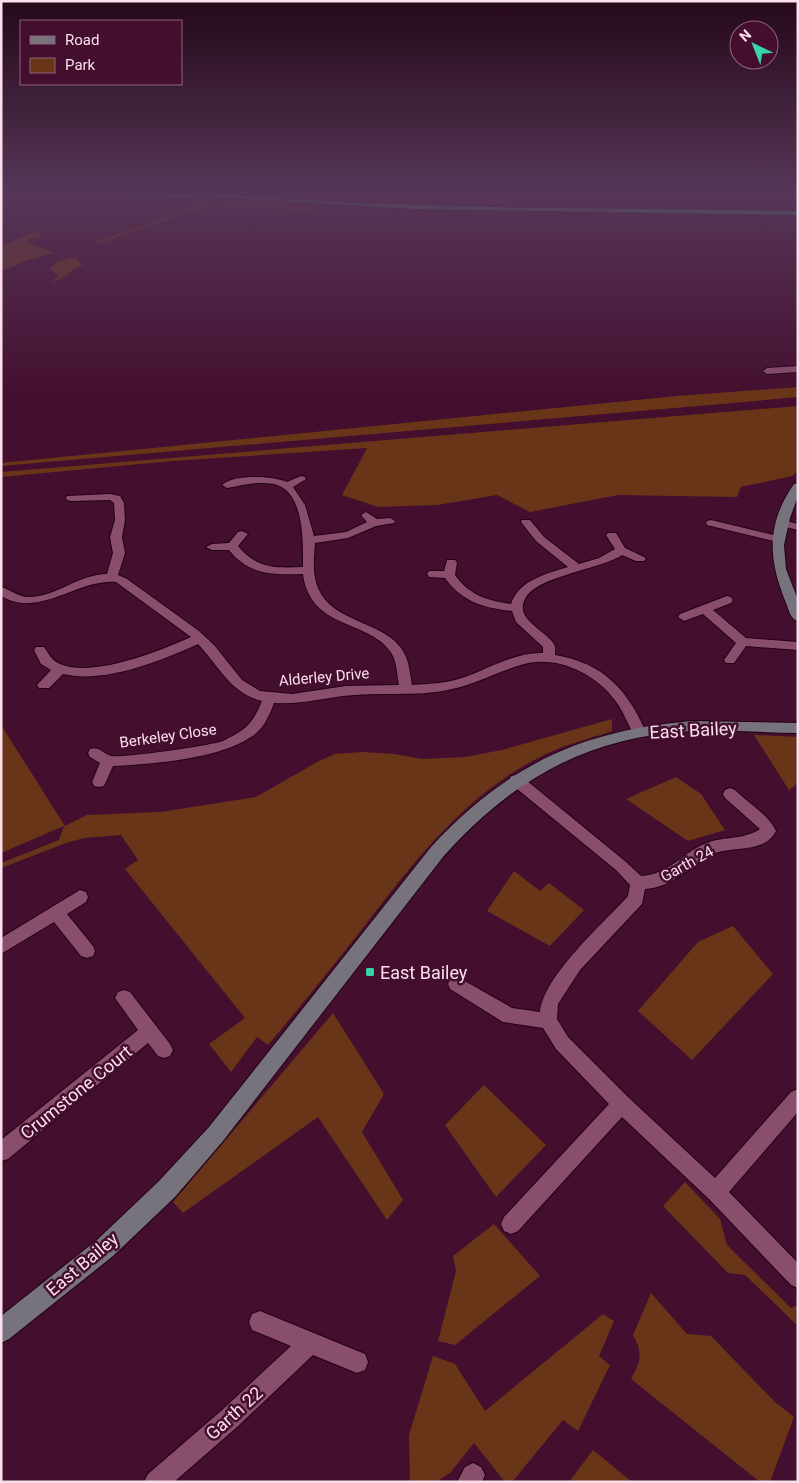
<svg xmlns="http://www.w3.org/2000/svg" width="799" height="1483" viewBox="0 0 799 1483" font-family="Roboto,sans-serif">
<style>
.green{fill:#693518}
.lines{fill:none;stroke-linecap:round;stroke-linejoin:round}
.street-casing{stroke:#230015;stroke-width:2}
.secondary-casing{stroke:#230015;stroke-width:2}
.highway-casing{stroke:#230015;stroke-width:2}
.street{fill:#8a4e6d;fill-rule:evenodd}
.secondary{fill:#76737c;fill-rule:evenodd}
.highway{fill:#47c99f;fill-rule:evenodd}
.poi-dot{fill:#38d4a6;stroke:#440e2e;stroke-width:2}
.labels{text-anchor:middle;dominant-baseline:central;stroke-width:5;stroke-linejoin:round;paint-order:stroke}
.street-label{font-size:15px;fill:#fcdfec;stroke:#440e2e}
.near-street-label{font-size:18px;fill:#fcdfec;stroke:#440e2e}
.near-poi-label{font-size:18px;fill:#fcdfec;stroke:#440e2e;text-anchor:start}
</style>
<rect width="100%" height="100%" fill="#440e2e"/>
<!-- green -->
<path class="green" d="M291,193H374L498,199L489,200Z
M102,195L302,205L321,212L212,204L98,244L94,242L206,203Z
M38,231L42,235L25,241L54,253L22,262L13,267L1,270V246Z
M70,258L77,259L82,265L81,266C68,270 66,279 53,282L58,276L50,269L57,262Z
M798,387V397L733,403L1,466V463L677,396Z
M798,406V471L792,476L741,487L737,497L618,495L530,512L497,495L437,505L378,507L342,495L367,448L172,461L1,477V472Z
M612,719V731C590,739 565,744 544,755C464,794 412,864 359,933C329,971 299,1008 268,1045L257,1037L231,1072L209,1044L245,1018L125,869L138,860L121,835L84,838L66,843L1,868V863L59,840L64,826L1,853V725L65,826L87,815L160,812L256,797L319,761L335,754L363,752L394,754L423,759L465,757L502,750Z
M754,735L798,737V783L789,790Z
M676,777L701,794L725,830L688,841L626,799Z
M514,871L540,891L549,883L584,910L550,946L487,911Z
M733,926L773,974L692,1060L638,1011L698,942Z
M333,1013L384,1094L362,1132L403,1200L387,1220L318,1117L183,1213L173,1202Z
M484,1085L546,1145L496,1197L445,1125Z
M685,1182L720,1219L727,1245L791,1308L798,1305V1326L745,1275L728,1273L663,1206Z
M494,1224L540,1276L455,1345L438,1341L456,1271L453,1256Z
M651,1293L687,1334L711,1336L775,1402L794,1417L770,1482H760L631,1379C640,1362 644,1354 633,1335Z
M603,1314L614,1321L599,1356L610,1365L578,1431L563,1420L512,1482H505L474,1443L450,1473L436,1482H410L409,1435L433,1356L455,1364L485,1411Z
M593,1450L632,1482H569Z"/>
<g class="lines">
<!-- street casing -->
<g class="street-casing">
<path id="street" d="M798,366V372L767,374L763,371L767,368Z
M301,476L305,477L306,479L293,487L305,505L314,536L346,532L367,522L361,515L366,512L377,519L390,518L395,521L394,523L376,526L348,538L315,543C314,558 312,574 318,588C333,624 384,620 403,651C409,661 410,673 412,685C430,684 448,683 465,677C490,668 516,652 543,653V647L516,622L512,611C484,608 462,602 445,578L429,577L427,574L429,571H444L447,560H455L457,562L455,575C469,595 488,601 511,604C519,580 546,574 568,567L536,541L521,522L522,520H530L544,537L579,564L599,558L615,549L606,535L608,533H616L625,548L644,557L646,559L644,561H636L622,555C599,570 536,576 525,599C514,619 545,630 554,644C556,647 555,651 555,655C603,663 627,689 646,732L644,735H634C627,723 623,710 614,699C595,673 556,655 524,664C499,671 477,684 452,689C420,697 386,692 354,695C327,697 301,705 274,703C270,714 264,728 254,735C221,759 154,764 113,766L104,786L99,787L94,786L92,782L100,763L90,757L88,753L90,749C100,746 103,754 111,756C125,758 209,746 223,741C230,737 241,732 246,727C254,720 258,710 262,701C230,693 219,666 198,644C161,661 104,684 63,674L49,688H39L37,685L51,670L41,664L34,650L36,647H44C49,654 51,660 60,664C93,678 160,651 191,637L116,582C76,579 40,619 1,596V587C11,590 17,596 27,597C55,598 79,574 107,574L113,553L110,537L115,520L114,503L110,500L71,501L67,500L66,498L67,496L110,494L120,496L124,503L125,520L122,537L125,553L118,575L127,579L199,631L214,645L242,680L260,691L292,694L346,686L399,685C397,675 397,663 392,654C371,619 310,631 303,574C272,575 249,575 229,550H212L206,547L212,544L229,543L238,532L242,531L248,534L238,546C257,569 275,568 303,567C303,543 305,491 274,484C259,481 242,485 227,488L222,485C234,474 272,476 287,482Z
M711,520L782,537L784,539L778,542L707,525L706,523L707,521Z
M782,520L798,524V530L778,525L777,523L778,521Z
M727,596L731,597L733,600L731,603L713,610L746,638L798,642V650L746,646L734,663H726L724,660L736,643L703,614L684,621L678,617L680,614Z
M516,775L521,776L626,862L641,876C671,874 682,852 707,843C724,836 744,840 760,829L725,798L723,794L725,790L730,788L735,790C749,804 767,813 776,831C765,854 732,845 713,854C689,866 674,887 645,889L642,904L580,970L558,1004L557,1019L568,1037L629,1098L715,1178L791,1092L798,1089V1112L729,1192L798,1263V1288L791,1285L709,1199L622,1117L518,1231L511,1234L504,1231L501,1224L504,1217L609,1104L556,1049L543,1028L503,1022L450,989L448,984L450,979L456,976L512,1008L540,1012C544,975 603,924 628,896L630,885L616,870L511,784L509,780L511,776Z
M80,890L86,892L88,897L86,902L67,914L93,946L95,951L93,956L87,958L81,956L54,922L1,954V938Z
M124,990L130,992L170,1044L173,1050L170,1056L164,1058L158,1056L148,1043L8,1159L1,1161V1140L138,1030L115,998L118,992Z
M260,1311L365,1354L368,1362L365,1370L357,1373L313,1355L237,1427L174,1482H144L148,1474L221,1411L291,1346L252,1330L249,1322L252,1314Z
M473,1463L481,1467L485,1475L482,1482H457L465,1467Z"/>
</g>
<!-- secondary casing -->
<g class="secondary-casing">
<path id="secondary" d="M798,483V496L790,518L784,545L786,569L798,600V621C790,619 789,610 786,603C768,559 766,524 794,484Z
M691,721L798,723V733C762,733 726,729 691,731C586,737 512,780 443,857L223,1141L175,1197L113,1256L9,1339L1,1343V1316L97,1240L159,1181L209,1127L431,847C508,765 579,731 691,721Z"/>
</g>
<!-- highway casing -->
<g class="highway-casing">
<path id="highway" d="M115,193H207L337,202L490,207L798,211V215L414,209L195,196L192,199L119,195Z"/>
</g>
<!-- street -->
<use href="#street" class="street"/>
<!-- secondary -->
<use href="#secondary" class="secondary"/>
<!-- highway -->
<use href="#highway" class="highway"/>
</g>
<!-- sky -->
<linearGradient id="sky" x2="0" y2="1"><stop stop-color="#250819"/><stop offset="0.48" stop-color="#563657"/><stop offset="1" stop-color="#563657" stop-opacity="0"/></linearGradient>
<rect width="799" height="400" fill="url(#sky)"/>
<!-- markers -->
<rect class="poi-dot" x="365" y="967" width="10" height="10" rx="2.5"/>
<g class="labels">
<!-- street labels -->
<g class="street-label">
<text transform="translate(324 677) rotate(-5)">Alderley Drive</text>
<text transform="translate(168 736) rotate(-8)">Berkeley Close</text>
<text transform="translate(687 864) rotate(-29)">Garth 24</text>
</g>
<!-- near-street labels -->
<g class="near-street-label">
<text transform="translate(693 730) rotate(-3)">East Bailey</text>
<text transform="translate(76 1092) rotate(-39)">Crumstone Court</text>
<text transform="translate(82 1264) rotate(-40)">East Bailey</text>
<text transform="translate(234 1413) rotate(-42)">Garth 22</text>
</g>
<!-- near-poi labels -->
<g class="near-poi-label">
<text x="380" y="972">East Bailey</text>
</g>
</g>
<!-- border -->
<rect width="799" height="1483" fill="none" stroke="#fcdfec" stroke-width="5"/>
<!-- legend -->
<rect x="20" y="20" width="162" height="65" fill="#440e2e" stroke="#8e627a"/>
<rect x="30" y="36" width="25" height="8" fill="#76737c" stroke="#8e627a"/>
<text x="65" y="45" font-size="15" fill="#fcdfec">Road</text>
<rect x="30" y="58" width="25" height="15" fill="#693518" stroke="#8e627a"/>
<text x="65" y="70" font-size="15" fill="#fcdfec">Park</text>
<!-- north arrow -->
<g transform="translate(754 45) rotate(317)"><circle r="24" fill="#440e2e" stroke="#8e627a"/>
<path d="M0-4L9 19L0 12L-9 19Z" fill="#38d4a6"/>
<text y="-8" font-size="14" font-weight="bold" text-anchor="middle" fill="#fcdfec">N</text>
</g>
</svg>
